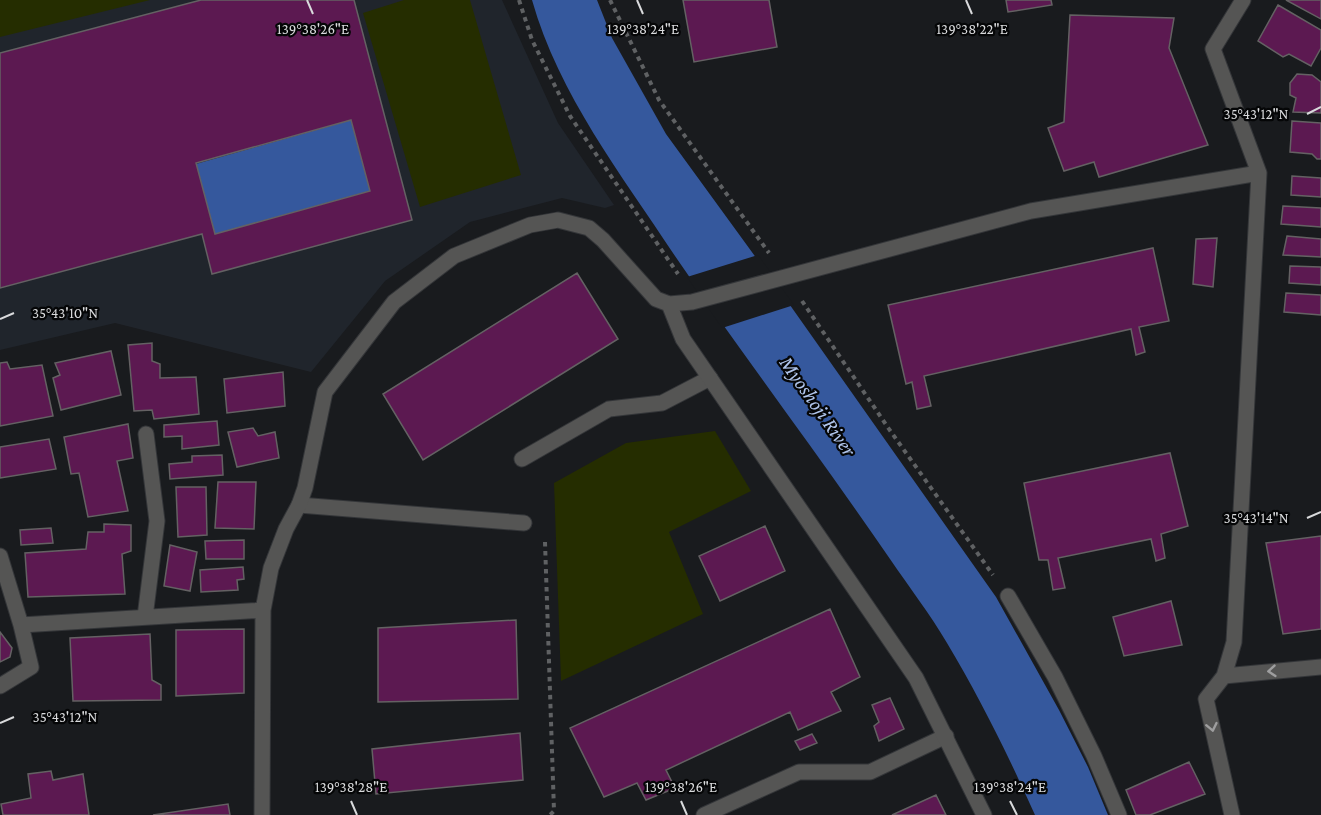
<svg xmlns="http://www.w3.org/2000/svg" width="1321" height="815" viewBox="0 0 1321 815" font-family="'Crimson Pro',serif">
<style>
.built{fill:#20252c}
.green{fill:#252d00}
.water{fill:#35589d}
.pier{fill:#191b1e}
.building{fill:#5c1951;stroke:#646163;stroke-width:1.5;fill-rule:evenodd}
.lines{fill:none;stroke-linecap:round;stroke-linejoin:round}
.service-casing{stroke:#343639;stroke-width:17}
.minor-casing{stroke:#343639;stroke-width:17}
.path{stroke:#5f6163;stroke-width:4;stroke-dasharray:4.5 4.5;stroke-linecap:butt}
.service{stroke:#555554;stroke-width:15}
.minor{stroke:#555554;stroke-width:15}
.oneway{stroke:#9e9e9f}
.ticks{fill:none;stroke:#d9dadc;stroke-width:2}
.labels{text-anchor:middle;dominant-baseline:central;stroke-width:4.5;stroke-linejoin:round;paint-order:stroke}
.water-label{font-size:21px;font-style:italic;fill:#b0c5ec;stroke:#050607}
.ticks-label{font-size:15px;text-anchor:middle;fill:#d9dadc;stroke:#050607;stroke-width:4.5;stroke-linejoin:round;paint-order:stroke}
</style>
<rect width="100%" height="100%" fill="#191b1e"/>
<!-- built -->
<path class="built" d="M0,0H502L558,123L614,205L605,208L562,198L470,222L385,281L311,372L115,323L0,350Z"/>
<!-- green -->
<path class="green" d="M0,0H150L0,37Z
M404,0H470L521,175L420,207L363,13Z
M715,431L751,491L669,532L703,614L561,681L554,483L626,443Z"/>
<!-- water -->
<path class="water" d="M532,0H597L612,38L666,134L773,281L996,597L1059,710L1088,767L1108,815H1035C1009,757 980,698 947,643C930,614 909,587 890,559C820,457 745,358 675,256C621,174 559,95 532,0Z
M351,120L370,191L215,234L196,164Z"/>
<!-- pier -->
<path class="pier" d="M758,255L794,305L722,328L687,277Z"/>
<!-- building -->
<path class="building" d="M201,0H354L412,220L212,274L202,234L0,288V53ZM351,120L370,191L215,234L196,163Z
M683,0H769L777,47L694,62Z
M1006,0H1051L1052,5L1008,12Z
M1286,0H1321V19Z
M1278,5L1321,30V48L1311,66L1289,54L1283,57L1258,41Z
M1070,15L1174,18L1169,48L1208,145L1099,177L1094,162L1064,171L1048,128L1064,122Z
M1297,74L1312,75L1321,82V113L1293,112L1296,98L1290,95V83Z
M1292,121L1321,123V159H1317L1312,154L1290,152Z
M1292,176L1321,178V197L1291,195Z
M1283,206L1321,208V227L1281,224Z
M1287,236L1321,239V257L1283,255Z
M1217,238L1213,287L1193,284L1196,239Z
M1153,248L1169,321L1139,327L1145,352L1136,355L1131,329L924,376L931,406L917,409L912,382L906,384L888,305Z
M1290,266L1321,267V285L1289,283Z
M577,273L618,339L423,460L383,394Z
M1286,293L1321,295V315L1284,312Z
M152,343V361L160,364V378L196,377L199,414L154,419L152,410L134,411L128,345Z
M111,351L121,395L61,410L53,378L60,375L55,363Z
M7,362L10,369L42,365L53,416L0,426V363Z
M283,372L285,406L227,413L224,379Z
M217,421L219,445L182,449V436L164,437V425Z
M128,424L133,458L117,461L128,511L88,517L79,473L71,474L64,437Z
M253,428L258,436L275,432L279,458L237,467L228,432Z
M49,439L56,469L0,478V447Z
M1170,453L1188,526L1161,534L1165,558L1156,561L1151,539L1058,558L1065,588L1053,590L1048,560H1039L1024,483Z
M222,455L223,475L170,479L169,464L192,462V456Z
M218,482H256L254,529L215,528Z
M176,487H206L207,535L178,537Z
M104,524L131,525V551L122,554L125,594L28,597L25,553L86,549L88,532H104Z
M765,526L785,571L720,601L699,556Z
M51,528L53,543L21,545L20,530Z
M1321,536V629L1283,634L1266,543Z
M244,540V559H206L205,541Z
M170,545L197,552L190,591L164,586Z
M243,567L244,579L237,580L238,590L201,592L200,570Z
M1171,601L1182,645L1124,656L1113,617Z
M830,609L860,677L831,692L841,711L798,730L790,712L666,770L675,788L646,800L637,783L604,797L570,728Z
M516,620L518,699L378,702V628Z
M244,629V693L176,696V630Z
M0,632L12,648L10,657L0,662Z
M150,634L152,680L161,685V700L73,701L70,638Z
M890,698L904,729L879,741L874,726L879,722L872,705Z
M520,733L523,780L376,794L372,749Z
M812,734L817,743L800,750L795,741Z
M1189,762L1205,794L1150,815H1136L1126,790Z
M51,771L53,780L83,774L89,815H3L1,804L31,798L28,774Z
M936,795L946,815H892Z
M228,804L230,815H153Z"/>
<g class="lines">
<!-- service casing -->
<g class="service-casing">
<path id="service" d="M522,459L609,409L662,403L710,378
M299,505L524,523
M704,815L799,772H870L946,736"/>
</g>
<!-- minor casing -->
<g class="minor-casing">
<path id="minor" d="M669,304L683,339L916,678L984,815
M0,556L21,625L31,667L0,686
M1008,596L1055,677L1094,756L1119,815
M145,617L157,521L146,434
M21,625L263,610
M1224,676L1321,667
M262,815L263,610L271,568L286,529L299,505L305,488L325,392L394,302L454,256L530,225L558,220L589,228L603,240L656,299L669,304L692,302L1031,211L1259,173
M1232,815L1206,699L1224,676L1234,642L1259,173L1213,49L1243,0"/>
</g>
<!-- path -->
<path class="path" d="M519,0L532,40L570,116L678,274
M610,0L659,100L769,253
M802,301L889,429L993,575
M545,542L554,811L550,815"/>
<!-- service -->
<use href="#service" class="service"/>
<!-- minor -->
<use href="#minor" class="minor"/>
</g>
<!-- one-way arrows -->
<defs><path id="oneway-chevron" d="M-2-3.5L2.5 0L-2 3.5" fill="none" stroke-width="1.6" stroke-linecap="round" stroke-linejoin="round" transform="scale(1.5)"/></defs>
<g class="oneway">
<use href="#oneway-chevron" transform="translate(1272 671) rotate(175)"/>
<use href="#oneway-chevron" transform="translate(1212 727) rotate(78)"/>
</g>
<!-- ticks -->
<path class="ticks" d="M307,0L313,14M637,0L643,14M966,0L972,14M1307,114L1321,107M0,319L14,313M1307,518L1321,512M0,723L14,717M351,801L357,815M681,801L687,815M1010,801L1017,815"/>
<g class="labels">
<!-- water labels -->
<g class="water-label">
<text transform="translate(818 406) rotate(55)">Myoshoji River</text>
</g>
</g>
<g class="ticks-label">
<text x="313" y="34">139°38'26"E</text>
<text x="643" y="34">139°38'24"E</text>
<text x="972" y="34">139°38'22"E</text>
<text x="1256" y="119">35°43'12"N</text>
<text x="65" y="318">35°43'10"N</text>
<text x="1256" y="523">35°43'14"N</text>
<text x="65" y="722">35°43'12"N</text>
<text x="351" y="792">139°38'28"E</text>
<text x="681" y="792">139°38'26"E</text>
<text x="1010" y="792">139°38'24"E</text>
</g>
</svg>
